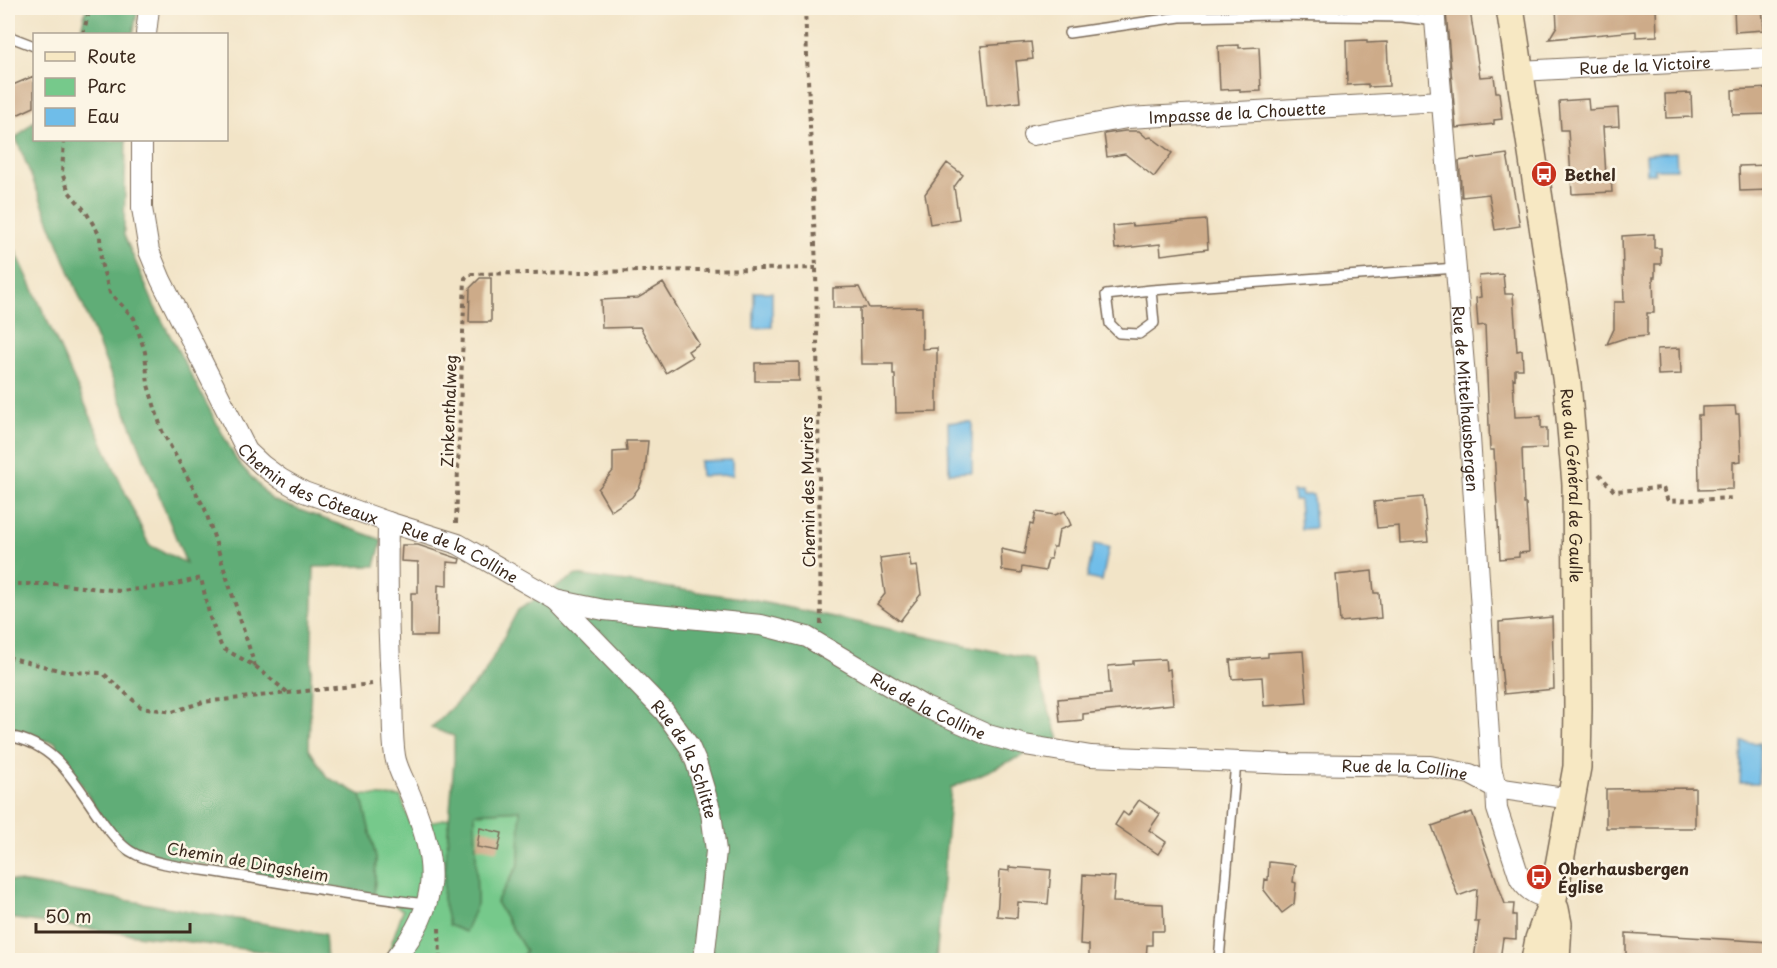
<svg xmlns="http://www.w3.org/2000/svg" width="1777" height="968" viewBox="0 0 1777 968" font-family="'Playpen Sans',sans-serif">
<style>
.green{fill:#76c98b;stroke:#587a54;stroke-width:1.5}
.forest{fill:#60ad77;stroke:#4e6c4a;stroke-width:1.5}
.water{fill:#6fbde9;stroke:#557484;stroke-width:1.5}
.building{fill:#cdab89}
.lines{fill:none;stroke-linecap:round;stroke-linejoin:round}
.lane-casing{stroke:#7b6b59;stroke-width:12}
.street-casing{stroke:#7b6b59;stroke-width:22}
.secondary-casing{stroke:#7b6b59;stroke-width:30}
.path{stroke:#7b6b59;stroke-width:4;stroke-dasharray:4.5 4.5;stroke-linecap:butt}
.lane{stroke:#fff;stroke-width:9}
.street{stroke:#fff;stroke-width:20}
.secondary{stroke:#f7e8c3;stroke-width:27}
.labels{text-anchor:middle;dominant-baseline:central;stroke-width:5;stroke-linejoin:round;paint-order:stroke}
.street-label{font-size:16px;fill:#3b2a1e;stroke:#fcf5e5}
.poi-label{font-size:16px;font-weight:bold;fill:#3b2a1e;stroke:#fcf5e5;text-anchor:start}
</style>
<rect width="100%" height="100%" fill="#fcf5e5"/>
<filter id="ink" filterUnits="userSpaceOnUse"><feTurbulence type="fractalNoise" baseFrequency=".0167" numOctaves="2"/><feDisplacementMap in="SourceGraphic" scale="12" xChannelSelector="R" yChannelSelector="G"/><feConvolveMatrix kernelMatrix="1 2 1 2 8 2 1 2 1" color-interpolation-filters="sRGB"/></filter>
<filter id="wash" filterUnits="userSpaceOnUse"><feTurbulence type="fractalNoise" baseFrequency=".008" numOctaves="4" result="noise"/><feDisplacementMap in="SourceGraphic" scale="24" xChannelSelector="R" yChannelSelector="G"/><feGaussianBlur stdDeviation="1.35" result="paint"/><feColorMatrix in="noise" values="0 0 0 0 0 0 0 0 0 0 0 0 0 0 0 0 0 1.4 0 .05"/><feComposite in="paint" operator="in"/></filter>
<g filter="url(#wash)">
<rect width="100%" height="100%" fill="#f2e4c7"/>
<!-- green -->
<path class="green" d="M361,795L401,797L411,826L449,818L443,899L477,904L475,813L521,810L519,864L496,902L526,951L519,960H421L388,954L403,910L374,894L376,858Z"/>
<!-- forest -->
<path class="forest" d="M86,8H138L133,34H80Z
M34,121V140H126L124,235L155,307L237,461L272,500L382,540L375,566L314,567L309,749L327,777L361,795L376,858L374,894L122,851L55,742L8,735V234L149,545L186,563L16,138Z
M576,575L742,598L1032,659L1059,739L951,788L936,960H519L526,951L496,902L519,864L520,810L475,813L477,904L465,932L449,925L443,899L454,760V736L431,728L483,676L518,610Z
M8,880L325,934L327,960L8,918Z"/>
<!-- water -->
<path class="water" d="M1676,152L1677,169H1655V174H1647L1646,154Z
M754,292H772V327L754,328Z
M948,422H972V472L949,473Z
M732,460L733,475L701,476L700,461Z
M1293,491H1301L1302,495H1313L1315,528L1301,529L1299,500H1294Z
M1094,544L1109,547L1102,581L1087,578Z
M1742,742L1760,743L1758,783H1740Z"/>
<g id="blocks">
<!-- building -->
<path class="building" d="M1556,8H1596V12L1628,10V8H1656L1657,36L1636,37V31L1549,39L1557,26Z
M1734,8H1762L1764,30L1735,32Z
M1470,10L1480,77L1494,76L1496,92H1499L1502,119L1494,120V124L1456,128L1446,12Z
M1367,40V43L1387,42L1389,86L1368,87V84L1347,85L1346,41Z
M1031,42L1033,59L1016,61L1020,102L987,106L981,46Z
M1239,45V48L1259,47L1261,91L1240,92V89L1220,90L1218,46Z
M34,76V107L8,119V87Z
M1770,88V114L1733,115L1732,90Z
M1691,93L1692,117L1666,118L1665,94Z
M1588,99L1589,110L1618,108L1619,126L1603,127L1606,176H1611L1612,192L1572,194L1568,130H1561L1559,101Z
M1125,131H1139L1147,138L1151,137L1172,153L1154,177L1125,154L1107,157L1104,134Z
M1507,154L1520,226L1495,230L1489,194L1462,197L1459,161Z
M947,163L963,175L954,187L959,219L930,224L925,194Z
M1770,165V190L1740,191L1739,166Z
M1206,220L1208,249L1161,255L1160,244L1115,249L1113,226L1132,224L1133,226Z
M1654,234V248H1661V264H1655V277H1653L1654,313H1647V336L1625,338L1607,344L1614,329V302H1624L1622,236Z
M1503,274L1505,294H1513L1517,351L1522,350L1523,369H1515V379L1513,378L1515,417L1541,416V428H1547V448L1522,449L1524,504H1526L1529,552L1519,553V557L1500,559L1494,450H1490L1485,325L1478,326L1476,298L1481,297L1479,276Z
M480,278H491V322H469L470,288Z
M663,283L699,344L688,351L692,357L666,373L640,327L602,328L601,300L638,298Z
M859,287L869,308L922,307V349L937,348V412L896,413L895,375H893V364H861L860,308H866H833V288Z
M1680,348L1681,374L1658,375L1657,349Z
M799,362V381H755V363Z
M1735,406L1736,414H1739L1741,461L1733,462V489L1699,490L1698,415H1702V407Z
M626,441H648L645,471L640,486L632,497L611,511L598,489L613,471V452L627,451Z
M1423,497L1428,541L1400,543L1399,526L1377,528L1374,502Z
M1065,511L1071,525L1059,530L1056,547H1053L1051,559H1048L1045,571L1022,567L1021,573L1002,570L1001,549L1024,554L1030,524L1033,525L1036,512L1055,515Z
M402,545H418L460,559L459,563L447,562V586L438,585L437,636H411V593H418V562L401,561Z
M909,554L911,567L917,566L921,594L900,621L877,604L885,594L880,558Z
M1372,571L1374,593H1379L1381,618L1340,622L1336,575Z
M1552,617L1554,689L1504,694L1500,656L1499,622Z
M1303,651L1307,703L1264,706L1262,677L1232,679L1230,660L1268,657V653Z
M1165,659L1166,670L1170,669L1173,704L1083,714V720L1060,722L1058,699L1110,694L1108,666L1133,664V661Z
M1695,788V828H1606V789Z
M1139,800L1160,814L1149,830L1166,842L1158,854L1115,825L1123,812L1128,816Z
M1472,812L1505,904H1514L1513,915H1516V939L1503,938L1500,960H1474L1479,922H1475L1477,889L1458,896L1432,826Z
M480,828L502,833L498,851L477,847Z
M1269,862L1295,865L1293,882L1296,883L1294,904L1282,913L1264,890L1265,879L1268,880Z
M1009,867L1051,870L1048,904L1018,902L1017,918L997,916L1000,870L1009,871Z
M1083,875L1115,877L1113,902L1163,904L1164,931H1152V945H1147L1146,960H1089V945L1080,944Z
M1626,933L1770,942V960H1640L1626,957Z"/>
</g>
</g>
<g filter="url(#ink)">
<use href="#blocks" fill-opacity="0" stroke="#7b6b59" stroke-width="1.5"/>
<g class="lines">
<!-- lane casing -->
<g class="lane-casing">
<path id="lane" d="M1069,33L1180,17L1272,15L1402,17L1435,21
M8,36L34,46
M1151,290L1154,323L1139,334L1119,333L1110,324L1106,295L1151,290L1456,268
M8,736C58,744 75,784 102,821C110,832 119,844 130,851C153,866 200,869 228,874C294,885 360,897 426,904
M1219,960L1236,762"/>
</g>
<!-- street casing -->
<g class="street-casing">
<g id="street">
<path id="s1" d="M1434,8L1470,437L1491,767L1496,788L1497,809L1520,879C1529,893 1538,896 1553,899"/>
<path d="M146,34L149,8"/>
<path id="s2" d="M1519,71L1770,58"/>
<path id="s3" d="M1033,135L1127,118L1442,101"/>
<path id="s4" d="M142,140V208L149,251L161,280L247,451L262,465L281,479L304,492L388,522L458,544L556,600L604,610L761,625L807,637L925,707L988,735L1025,745L1091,756L1289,764L1430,766L1470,774L1496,788L1571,799"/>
<path d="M388,522C387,580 388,639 392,697C393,716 392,737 395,756C397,770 407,785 412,799C438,865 441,902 394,960"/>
<path id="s5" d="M556,600L664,711L689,746L696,762L711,812L716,851L704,960"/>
</g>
</g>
<!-- secondary casing -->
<g class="secondary-casing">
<g id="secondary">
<path id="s6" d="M1510,8L1567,384L1576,484L1578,708L1577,767L1553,899L1539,939L1535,960"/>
<path d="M1555,909L1558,924L1556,960"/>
</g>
</g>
<!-- path -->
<path class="path" d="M805,8L816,268L821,624
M83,34L90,8
M64,140L62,173L69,192L86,212L100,236L101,263L110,293L134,318L145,352L148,385L162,431L205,509L255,666
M1599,474L1614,491L1663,488L1668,501L1735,498
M456,523L465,278L470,274L816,268
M8,584H54L120,591L168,586L201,578L210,618L222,648L255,666L287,692
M8,657L66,672L103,673L141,707L172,712L203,702L372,684
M439,928L440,960"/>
<!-- lane -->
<use href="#lane" class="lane"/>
<!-- street -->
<use href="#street" class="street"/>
<!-- secondary -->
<use href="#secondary" class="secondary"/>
</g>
</g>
<!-- icons -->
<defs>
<g id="bus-disc" transform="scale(1.35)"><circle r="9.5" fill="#c8321e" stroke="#fcf5e5"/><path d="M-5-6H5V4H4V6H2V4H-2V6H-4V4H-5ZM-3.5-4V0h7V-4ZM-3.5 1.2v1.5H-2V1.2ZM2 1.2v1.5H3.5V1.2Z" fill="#fff"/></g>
</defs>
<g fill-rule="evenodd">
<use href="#bus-disc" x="1544" y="174"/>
<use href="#bus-disc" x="1539" y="877"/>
</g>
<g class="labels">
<!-- street labels -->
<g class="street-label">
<text stroke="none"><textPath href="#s2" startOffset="126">Rue de la Victoire</textPath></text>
<text stroke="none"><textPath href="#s3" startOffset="206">Impasse de la Chouette</textPath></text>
<text stroke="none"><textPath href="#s1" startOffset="392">Rue de Mittelhausbergen</textPath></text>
<text transform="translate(448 411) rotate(-88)">Zinkenthalweg</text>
<text stroke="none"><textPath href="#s4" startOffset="405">Chemin des Côteaux</textPath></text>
<text stroke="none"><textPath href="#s6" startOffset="482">Rue du Général de Gaulle</textPath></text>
<text transform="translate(807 492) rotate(-91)">Chemin des Muriers</text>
<text stroke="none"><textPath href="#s4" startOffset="572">Rue de la Colline</textPath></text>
<text stroke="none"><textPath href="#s4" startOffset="1074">Rue de la Colline</textPath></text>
<text stroke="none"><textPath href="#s5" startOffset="208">Rue de la Schlitte</textPath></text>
<text stroke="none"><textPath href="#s4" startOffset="1560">Rue de la Colline</textPath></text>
<text transform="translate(248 861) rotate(10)">Chemin de Dingsheim</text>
</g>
<!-- poi labels -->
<g class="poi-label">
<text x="1564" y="174">Bethel</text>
<text x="1558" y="868">Oberhausbergen<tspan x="1558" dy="18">Église</tspan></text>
</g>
</g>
<!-- margin -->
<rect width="1777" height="968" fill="none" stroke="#fcf5e5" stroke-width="30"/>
<!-- legend -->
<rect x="33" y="33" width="195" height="108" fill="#fcf5e5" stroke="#afa495" stroke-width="1.5"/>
<rect x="45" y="52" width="30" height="9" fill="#f7e8c3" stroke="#afa495" stroke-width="1.5"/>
<text x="87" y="63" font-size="18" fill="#3b2a1e">Route</text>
<rect x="45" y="78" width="30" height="18" fill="#76c98b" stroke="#afa495" stroke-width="1.5"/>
<text x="87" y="93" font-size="18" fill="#3b2a1e">Parc</text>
<rect x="45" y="108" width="30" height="18" fill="#6fbde9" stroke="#afa495" stroke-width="1.5"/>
<text x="87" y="123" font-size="18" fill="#3b2a1e">Eau</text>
<!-- scale -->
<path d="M36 923v9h154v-9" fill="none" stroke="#3b2a1e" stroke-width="3"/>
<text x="45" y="923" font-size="18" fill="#3b2a1e" stroke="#fcf5e5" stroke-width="4.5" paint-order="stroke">50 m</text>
</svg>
